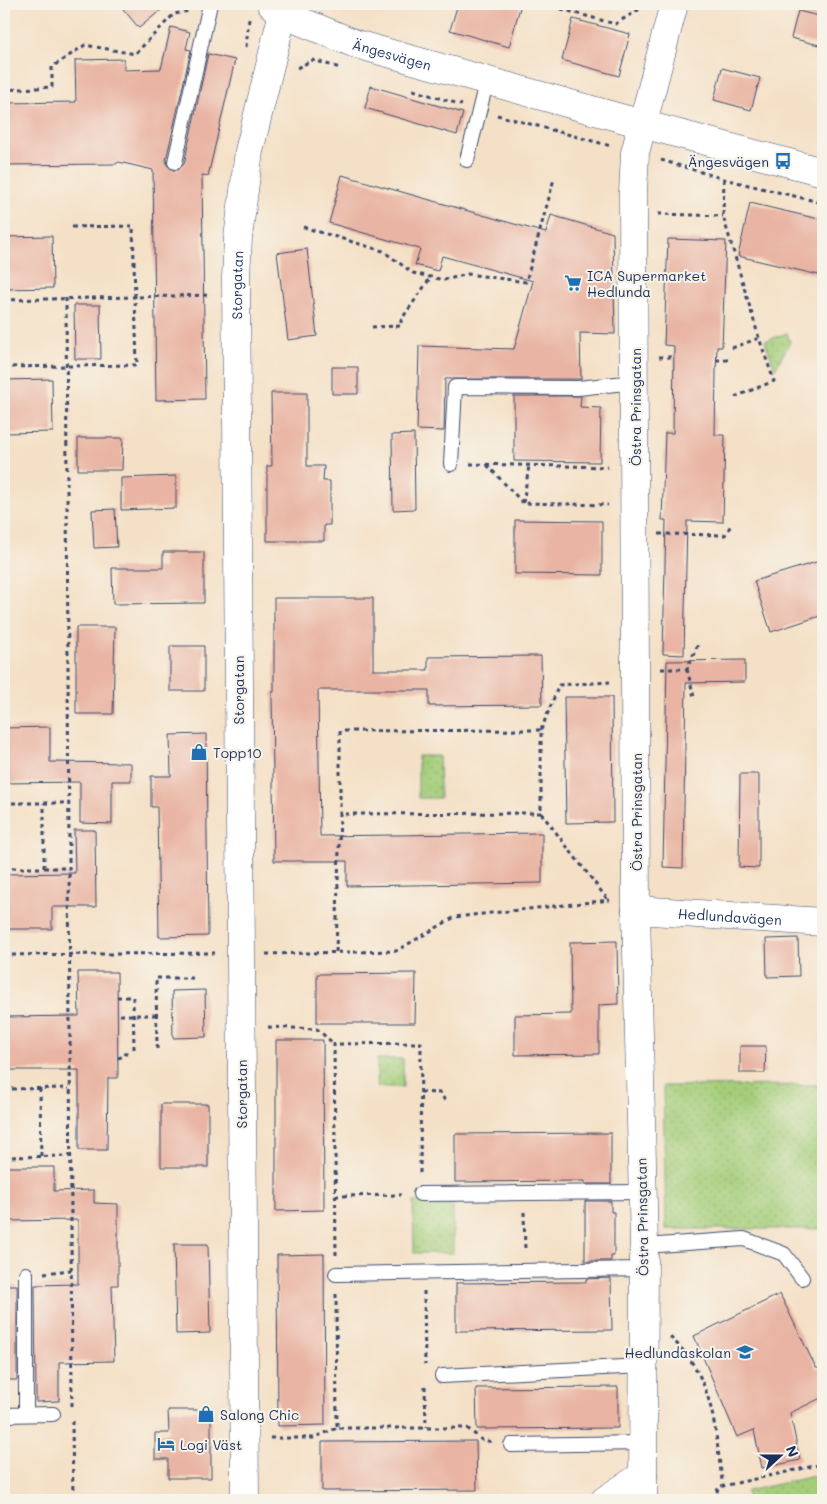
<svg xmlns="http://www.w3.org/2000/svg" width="827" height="1504" viewBox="0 0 827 1504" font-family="Mali,sans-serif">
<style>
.grass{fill:url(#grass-dots);stroke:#607e6c}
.building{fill:#e9b4a3}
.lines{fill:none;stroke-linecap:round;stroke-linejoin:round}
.service-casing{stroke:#3c4a6e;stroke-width:16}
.minor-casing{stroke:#3c4a6e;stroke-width:29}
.tertiary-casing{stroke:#3c4a6e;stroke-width:29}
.path{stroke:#3c4a6e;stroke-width:3;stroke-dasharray:4 4;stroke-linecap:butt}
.service{stroke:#fff;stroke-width:14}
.minor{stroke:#fff;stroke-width:28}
.tertiary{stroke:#fff;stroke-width:28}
.labels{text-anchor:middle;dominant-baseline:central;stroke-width:4;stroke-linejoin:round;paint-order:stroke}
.street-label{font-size:14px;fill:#1b2f5e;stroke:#f7f3e8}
.poi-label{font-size:14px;fill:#1b2f5e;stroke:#f7f3e8;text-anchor:start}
</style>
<defs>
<pattern id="grass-dots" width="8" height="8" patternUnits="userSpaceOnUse" patternTransform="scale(1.25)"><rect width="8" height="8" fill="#a5ce7a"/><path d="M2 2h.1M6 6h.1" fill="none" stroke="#8db16c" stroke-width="1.8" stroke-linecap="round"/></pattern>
</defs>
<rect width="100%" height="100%" fill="#f7f3e8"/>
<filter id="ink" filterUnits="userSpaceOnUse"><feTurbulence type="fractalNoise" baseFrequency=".02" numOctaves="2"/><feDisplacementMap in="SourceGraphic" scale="10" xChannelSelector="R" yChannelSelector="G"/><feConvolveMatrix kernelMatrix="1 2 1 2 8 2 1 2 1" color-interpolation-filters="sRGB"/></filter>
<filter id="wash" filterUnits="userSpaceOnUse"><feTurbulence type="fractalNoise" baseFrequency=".0096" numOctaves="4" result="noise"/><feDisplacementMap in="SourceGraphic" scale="20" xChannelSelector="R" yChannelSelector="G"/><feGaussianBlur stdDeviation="1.12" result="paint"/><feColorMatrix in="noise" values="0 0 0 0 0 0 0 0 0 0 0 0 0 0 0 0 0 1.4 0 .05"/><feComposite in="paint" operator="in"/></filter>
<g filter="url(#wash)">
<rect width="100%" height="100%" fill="#f4e0c6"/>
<!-- grass -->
<path class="grass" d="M787,333L790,342L775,369L765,341Z
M418,756H439L440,798H418Z
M377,1059H403V1087H377Z
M823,1085V1229H666L663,1086Z
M453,1201V1253H414L413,1202Z
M823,1474V1500H747V1491Z"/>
<g id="blocks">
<!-- building -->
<path class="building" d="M119,4H168L139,28Z
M458,4H521L509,47L450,30Z
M798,11L823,17V46L791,38Z
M573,19L630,34L619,76L562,60Z
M171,27L190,32L186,49L191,50L166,160L167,165L173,170H178L184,164L208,54L235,60L208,176L202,175L205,399L156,400L153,170L119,162L116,164L4,165V103L76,102L75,60L124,59V70L161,69Z
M722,68L760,78L751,110L714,100Z
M371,86L463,113L457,135L365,108Z
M342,175L546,233L551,215L613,233L615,334L580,333L581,379H445L444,431L417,430L419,346L514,349L533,281L442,256L438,271L415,265L420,249L329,223Z
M750,203L823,220V276L738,256Z
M52,236L53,288L4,289V237Z
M668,239L726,241L722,347H717L716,371L715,435H725L723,522L687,521L684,655L663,654L666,520H662L665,433H673L674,346L664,345Z
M307,249L317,336L288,340L277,253Z
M74,305H100L101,359H75Z
M332,367H358V394H332Z
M52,379L53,432L4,433V380Z
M271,393H307V466H324L323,481H330V525H324V541H267V466H272Z
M514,396H581L580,407L601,408L600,462L514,461Z
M414,434L415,509L393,510L392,435Z
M78,438H123L122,470H78Z
M176,476V508L121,510V478Z
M115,509L117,547L94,548L92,510Z
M515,520L602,521V575L515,574Z
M163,552H204V603L113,604L112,568H163Z
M823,560V615L771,632L754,581Z
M274,598H373V670H428V657L541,656L542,705L429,706V690H318L320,836L542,833V883L347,886V861H274L272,692H274Z
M76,627H115L113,714H76Z
M170,646H204V691H170Z
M745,660V682L686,683L683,868L663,867L667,661Z
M564,697H612L613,822L566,823Z
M50,727V762L131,763V781H112V824L80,823V782L4,783V728Z
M206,734L208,936L159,937L157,807H151V776H171L170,735Z
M740,774H759V868L739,867Z
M74,830H95L96,907H52V929H4V874L75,873Z
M798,938L799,976L767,977L766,939Z
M617,941L618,1004L599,1005V1054L515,1055V1015L571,1014L570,942Z
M78,972H117L118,1078H108L107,1150H79V1070H4V1017L79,1016Z
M416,973L415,1023H317V974Z
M205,990L206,1037L173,1038L172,991Z
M276,1040H323L324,1210L276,1211Z
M740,1046H766L765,1073H740Z
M161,1104H208V1167H161Z
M611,1133V1184H585V1181L455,1182V1134Z
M4,1167H54V1191L94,1190V1203L118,1204V1285H112L114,1361L59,1362V1401L36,1402L35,1285L78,1284V1220L4,1221Z
M585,1201H611V1212H614V1256H611V1261H585Z
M174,1244H208L210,1333L176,1334Z
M324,1254L325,1425L278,1426L277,1255Z
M611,1278L612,1330L456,1331V1283L586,1282V1279Z
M4,1285H17V1380H4Z
M780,1294L816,1368H823V1397L790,1413L800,1460L762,1468L754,1430L737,1437L694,1336Z
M618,1387V1428L477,1429L476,1388Z
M168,1410H211V1478H168V1459H155V1433H169Z
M476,1441L477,1490L322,1491V1442Z"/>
</g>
</g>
<g filter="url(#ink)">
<use href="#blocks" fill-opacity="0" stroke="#3c4a6e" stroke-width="1"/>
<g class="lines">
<!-- service casing -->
<g class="service-casing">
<path id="service" d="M467,160L487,79
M175,162L210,4
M451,464L455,387L578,388L635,382
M420,1194L642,1192
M644,1246L744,1239L784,1254L802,1278
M336,1274L644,1269
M442,1376L643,1366
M26,1414V1274
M4,1415L53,1414
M511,1445L643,1443"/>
</g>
<!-- minor casing -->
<g class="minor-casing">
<g id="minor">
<path id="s1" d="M271,4L283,14L356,44L642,124L823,172"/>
<path id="s2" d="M636,910L823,922"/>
<path d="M605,1500L643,1475"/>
<path d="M643,1500L644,1246L636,910L633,193L635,153L674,4"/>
</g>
</g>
<!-- tertiary casing -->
<g class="tertiary-casing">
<g id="tertiary">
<path id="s3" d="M245,1500L236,277L238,238L249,151L285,4"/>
</g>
</g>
<!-- path -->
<path class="path" d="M561,9L615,24L645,6
M246,47L249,19
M297,68L313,60L340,68
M4,90L52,87V67L85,45L135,54L174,14L189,11
M413,90L462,105
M497,115L611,146
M661,160L724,179L823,203
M724,179L723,216L759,338L774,381L732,398
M658,214L723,216
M72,227L133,226L135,297L211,295
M303,227L383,251L413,273L444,280L468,274L526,282L554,179
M66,298L72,1407
M4,300L135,297L137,365L4,367
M372,327L401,326V320L431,277
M732,348L759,338
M659,357H674
M716,360H732
M470,464L608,467
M487,465L523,503L608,505
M523,503L529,466
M659,534L725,535L731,525
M661,669H687L699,642
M687,669L694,697
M541,730L559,685L610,682
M4,803H69
M541,813L340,814V731L541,730V813L608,900
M4,868H70
M44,868V803
M336,952L340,814
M266,954L396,951L455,917L610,900
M4,955L215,953
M117,997H133L134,1049
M120,1015H157
M268,1027L317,1029L334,1044
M157,1049L156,978H196
M118,1058L125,1056L127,1049
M40,1088L41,1156
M4,1089L69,1088
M421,1092L440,1093L446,1102
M4,1157L70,1156
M335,1196L401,1195
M524,1212L525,1251
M336,1255L334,1044L421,1043L420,1175
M44,1273L71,1270
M424,1291L425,1365
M336,1294L337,1428H467L482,1440L493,1442
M670,1337C716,1379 714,1429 723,1486
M425,1386L426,1427
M72,1421L73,1500
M270,1438H313L337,1428
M715,1500L718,1488L723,1486L823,1464"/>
<!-- service -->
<use href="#service" class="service"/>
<!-- minor -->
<use href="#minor" class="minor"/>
<!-- tertiary -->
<use href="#tertiary" class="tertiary"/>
</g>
</g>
<!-- icons -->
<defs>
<g id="bus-bare" transform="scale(1.35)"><path d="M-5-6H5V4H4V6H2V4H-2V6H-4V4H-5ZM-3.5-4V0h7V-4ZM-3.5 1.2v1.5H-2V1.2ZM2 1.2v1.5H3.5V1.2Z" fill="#1f6fb2" stroke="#f7f3e8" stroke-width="2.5" paint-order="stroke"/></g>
<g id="supermarket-bare" transform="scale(1.35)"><path d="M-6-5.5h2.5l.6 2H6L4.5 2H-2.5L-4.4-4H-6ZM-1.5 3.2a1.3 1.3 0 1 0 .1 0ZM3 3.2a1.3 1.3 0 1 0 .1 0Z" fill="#1f6fb2" stroke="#f7f3e8" stroke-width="2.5" paint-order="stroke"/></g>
<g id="shop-bare" transform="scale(1.35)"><path d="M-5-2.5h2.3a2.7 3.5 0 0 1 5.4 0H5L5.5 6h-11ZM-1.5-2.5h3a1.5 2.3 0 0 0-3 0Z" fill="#1f6fb2" stroke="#f7f3e8" stroke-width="2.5" paint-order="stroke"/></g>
<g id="school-bare" transform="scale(1.35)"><path d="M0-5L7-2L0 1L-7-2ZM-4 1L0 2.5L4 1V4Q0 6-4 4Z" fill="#1f6fb2" stroke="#f7f3e8" stroke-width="2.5" paint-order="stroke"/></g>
<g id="hotel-bare" transform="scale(1.35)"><path d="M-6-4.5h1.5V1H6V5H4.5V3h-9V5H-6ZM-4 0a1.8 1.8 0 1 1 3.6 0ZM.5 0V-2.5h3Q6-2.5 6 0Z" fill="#1f6fb2" stroke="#f7f3e8" stroke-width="2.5" paint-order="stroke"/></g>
</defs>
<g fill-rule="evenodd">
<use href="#bus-bare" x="783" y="161"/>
<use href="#supermarket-bare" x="573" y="283"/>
<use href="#shop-bare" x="199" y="752"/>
<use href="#school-bare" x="745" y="1352"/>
<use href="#shop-bare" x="206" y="1414"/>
<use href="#hotel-bare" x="166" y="1444"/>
</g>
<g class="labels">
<!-- street labels -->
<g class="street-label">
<text stroke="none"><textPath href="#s1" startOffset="132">Ängesvägen</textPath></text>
<text stroke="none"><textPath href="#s3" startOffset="1215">Storgatan</textPath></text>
<text transform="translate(635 407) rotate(-90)">Östra Prinsgatan</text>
<text transform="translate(238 690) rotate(-90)">Storgatan</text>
<text transform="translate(636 812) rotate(-90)">Östra Prinsgatan</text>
<text stroke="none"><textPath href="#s2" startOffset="94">Hedlundavägen</textPath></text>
<text transform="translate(241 1094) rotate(-90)">Storgatan</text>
<text transform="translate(642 1217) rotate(-91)">Östra Prinsgatan</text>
</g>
<!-- poi labels -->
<g class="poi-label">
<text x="769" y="161" text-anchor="end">Ängesvägen</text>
<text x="587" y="275">ICA Supermarket<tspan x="587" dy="16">Hedlunda</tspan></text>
<text x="213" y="752">Topp10</text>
<text x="731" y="1352" text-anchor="end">Hedlundaskolan</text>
<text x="220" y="1414">Salong Chic</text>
<text x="180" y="1444">Logi Väst</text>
</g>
</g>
<!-- margin -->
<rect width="827" height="1504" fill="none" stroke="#f7f3e8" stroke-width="20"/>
<!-- north arrow -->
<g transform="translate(780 1456) rotate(69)" stroke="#f7f3e8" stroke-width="4" paint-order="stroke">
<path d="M0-4L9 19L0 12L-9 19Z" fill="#1b2f5e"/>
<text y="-8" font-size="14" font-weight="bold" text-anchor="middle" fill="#1b2f5e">N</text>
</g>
</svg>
